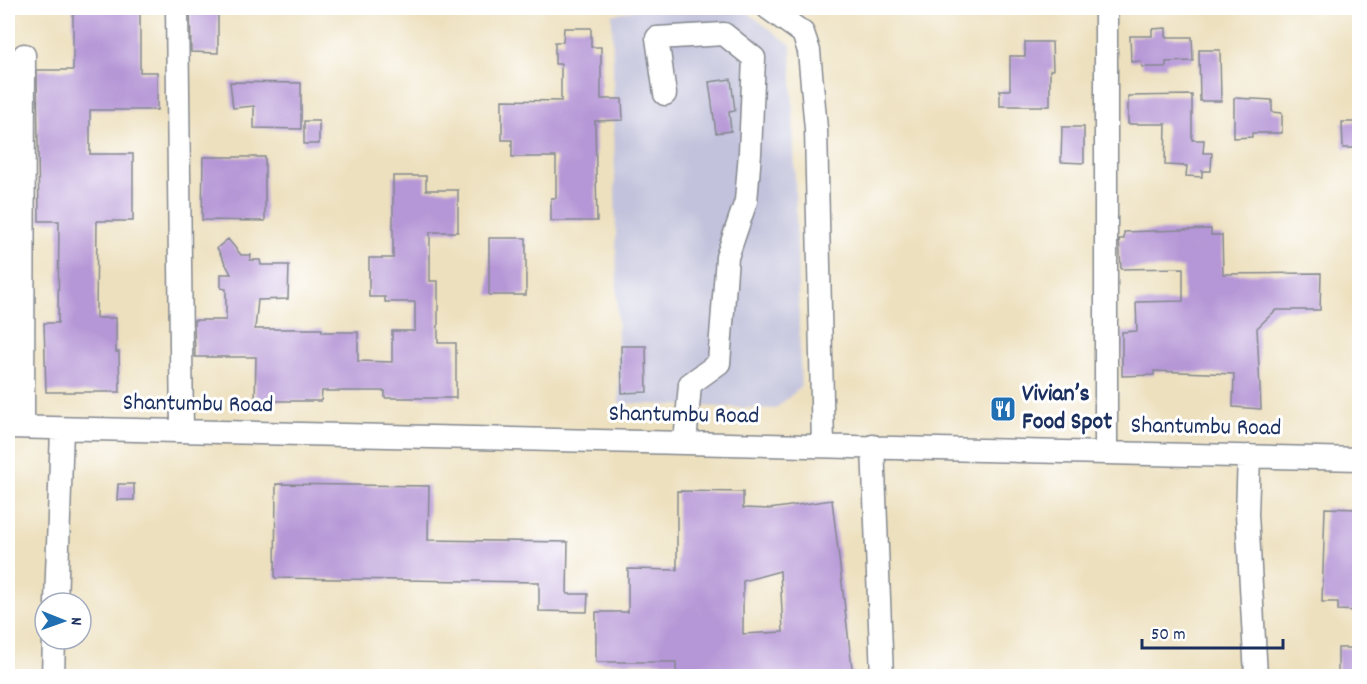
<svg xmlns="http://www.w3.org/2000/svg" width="1367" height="684" viewBox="0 0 1367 684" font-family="Dekko,sans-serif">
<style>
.industrial{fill:#c2c2dc}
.building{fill:#b596d6;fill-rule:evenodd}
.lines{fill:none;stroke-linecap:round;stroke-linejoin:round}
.minor-casing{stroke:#84888e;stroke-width:25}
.minor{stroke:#fff;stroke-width:22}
.labels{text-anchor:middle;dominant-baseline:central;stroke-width:6;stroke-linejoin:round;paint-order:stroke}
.poi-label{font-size:24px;font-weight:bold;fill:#1b2f5e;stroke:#fff;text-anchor:start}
.street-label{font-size:24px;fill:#1b2f5e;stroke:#fff}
</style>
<rect width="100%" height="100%" fill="#fff"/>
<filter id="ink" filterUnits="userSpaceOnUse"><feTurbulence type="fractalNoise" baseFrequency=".0167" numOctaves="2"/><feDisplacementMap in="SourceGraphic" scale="12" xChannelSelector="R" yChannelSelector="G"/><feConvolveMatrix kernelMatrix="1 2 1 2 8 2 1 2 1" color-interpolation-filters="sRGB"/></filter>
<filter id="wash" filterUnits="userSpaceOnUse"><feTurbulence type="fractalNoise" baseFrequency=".008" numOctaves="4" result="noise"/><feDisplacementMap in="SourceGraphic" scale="24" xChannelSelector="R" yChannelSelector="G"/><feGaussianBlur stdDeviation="1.35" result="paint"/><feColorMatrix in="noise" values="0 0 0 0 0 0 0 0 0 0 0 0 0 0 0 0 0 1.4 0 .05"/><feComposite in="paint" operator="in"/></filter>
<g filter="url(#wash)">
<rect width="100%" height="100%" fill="#ede0be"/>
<!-- industrial -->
<path class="industrial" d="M643,8H741L791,45L801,387L775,409L619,403L612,15Z"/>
<g id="blocks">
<!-- building -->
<path class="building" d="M73,8H140V72H157V110H90V154H133V221H97L96,318H116V352H119L120,392H46L44,323H58L59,221H39L37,70H73Z
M190,8H218V53L191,52Z
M564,28H591V47H601V99H622L623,120L595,121L597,221H551V198H556V157H512V140H502V100L561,101V64H555V42H563Z
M1166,28V37H1192L1193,61L1166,62V67H1142L1141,61L1131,62L1130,36H1152V29Z
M1025,42H1052L1053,70H1050V106H1000V90H1010V56H1025Z
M1199,50H1220L1221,101H1200Z
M731,79L735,111L729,112L731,131L716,133L709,82Z
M230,82L301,83V129L254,128V106L233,108Z
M8,87H10V130H8Z
M1192,95V140H1204L1203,153H1212L1211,171H1202V177L1186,176L1187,166L1165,165L1166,124H1128V96Z
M1234,98L1272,100V112L1282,113V133H1252V137L1234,138Z
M304,121H319V144H304Z
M1342,122H1359V148H1343Z
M1062,127H1084V163L1061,162Z
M203,157H265V221L202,220Z
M393,176H426V190H458V232H430V281H438V343H456V398H385V391H322L321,401H255L256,357H195L194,320H226V289L221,288V274H231L217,248L228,239L241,255H251L250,260H260L261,265H289L288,299L258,300L255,329H322V332H358V361L392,362V331H415V302H385V297H369V258H393Z
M1211,229V235H1222L1223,274L1321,273L1320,310H1276L1257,328L1261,409L1233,407L1234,374L1154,371V375L1122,376V332L1137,331L1136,302L1183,301V268L1121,269L1119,239H1124V232Z
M489,238H526V295H489Z
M621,346H646L647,392L622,393Z
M118,484H134V500H117Z
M276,484L429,486L428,540L568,542L567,594H588L587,612L539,611V582L275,578Z
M677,491L743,492V508L769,509L832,500L853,676H676V662H596V612H628V569L677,570ZM780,571L783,632L743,634V581Z
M1325,508L1359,509V611L1338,610V602H1322Z
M1338,648H1359V676H1338Z"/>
</g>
</g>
<g filter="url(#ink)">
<use href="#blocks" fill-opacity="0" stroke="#84888e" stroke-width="1.5"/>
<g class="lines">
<!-- minor casing -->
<g class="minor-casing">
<path id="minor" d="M177,8L182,431
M768,8L803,33L809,51L816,129L823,446
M1106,9V453
M665,94L657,38L724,34L754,58L750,153L746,201L727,257L719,363L690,384L685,443
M8,427L1360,459
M23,427L24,55
M873,446L882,676
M1249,456L1247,514L1256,676
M56,603L62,430
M53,676L54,639"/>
</g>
<!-- minor -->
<use href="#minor" class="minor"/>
</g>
</g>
<!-- icons -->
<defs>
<g id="restaurant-square" transform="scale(1.35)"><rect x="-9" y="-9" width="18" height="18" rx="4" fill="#1f6fb2" stroke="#fff"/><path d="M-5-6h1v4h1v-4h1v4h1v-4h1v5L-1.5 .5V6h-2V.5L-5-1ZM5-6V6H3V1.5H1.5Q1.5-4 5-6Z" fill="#fff"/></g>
</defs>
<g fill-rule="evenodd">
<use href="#restaurant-square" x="1003" y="409"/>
</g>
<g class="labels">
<!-- poi labels -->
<g class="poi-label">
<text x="1022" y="395">Vivian’s<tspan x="1022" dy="28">Food Spot</tspan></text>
</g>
<!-- street labels -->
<g class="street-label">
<text transform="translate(198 405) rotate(1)">Shantumbu Road</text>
<text transform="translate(684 416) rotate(1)">Shantumbu Road</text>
<text transform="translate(1206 428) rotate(1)">Shantumbu Road</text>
</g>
</g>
<!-- margin -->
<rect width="1367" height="684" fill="none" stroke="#fff" stroke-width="30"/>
<!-- north arrow -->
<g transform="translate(63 621) rotate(91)"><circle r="28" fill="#ffffff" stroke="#a4acbf" stroke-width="1.5"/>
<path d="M0-4.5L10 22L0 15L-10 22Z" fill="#1f6fb2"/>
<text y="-9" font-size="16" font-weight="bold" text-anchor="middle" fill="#1b2f5e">N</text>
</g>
<!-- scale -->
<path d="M1142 639v9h141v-9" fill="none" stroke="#1b2f5e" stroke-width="3"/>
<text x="1151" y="639" font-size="18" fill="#1b2f5e" stroke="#ffffff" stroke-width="4.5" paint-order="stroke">50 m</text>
</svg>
